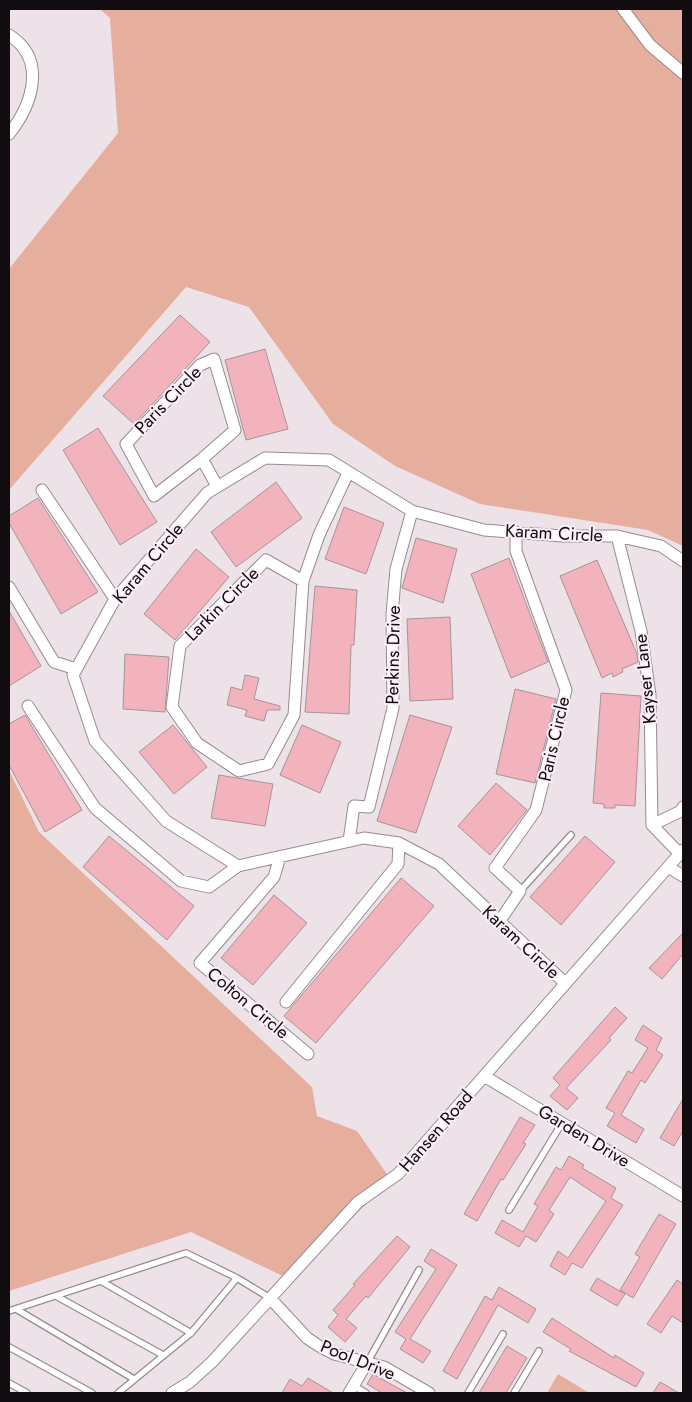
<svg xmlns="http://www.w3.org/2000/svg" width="692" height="1402" viewBox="0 0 692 1402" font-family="Jost,sans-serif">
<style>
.green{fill:#e5ae9d}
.building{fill:#f2b3bd;stroke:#a39597}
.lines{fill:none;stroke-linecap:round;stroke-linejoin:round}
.service-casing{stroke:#968b92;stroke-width:8}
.minor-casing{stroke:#968b92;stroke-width:13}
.service{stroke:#fff;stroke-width:5.5}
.minor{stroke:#fff;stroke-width:11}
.labels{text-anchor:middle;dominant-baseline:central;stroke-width:4;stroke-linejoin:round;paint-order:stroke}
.street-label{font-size:18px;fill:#100c0f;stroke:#fceff7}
</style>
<rect width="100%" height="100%" fill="#eee2e9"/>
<!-- green -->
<path class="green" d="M100,9H683V546L648,530L480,504L395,466L333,424L249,307L186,287L9,490V269L118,133L110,18Z
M9,770L39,832L312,1087L317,1116L357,1131L391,1180L289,1279L191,1232L9,1291Z
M558,1374L586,1391L590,1393H547Z"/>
<!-- building -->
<path class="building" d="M180,315L210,342L134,424L103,396Z
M265,349L288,429L246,440L225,360Z
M98,428L157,522L120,545L63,450Z
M276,482L302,518L236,567L211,532Z
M38,498L98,592L61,614L9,523V516Z
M344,507L384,523L366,574L325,559Z
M416,538L457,549L443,603L402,588Z
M196,549L229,577L175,640L144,614Z
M509,558L548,662L511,678L471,574Z
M597,560L637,654L638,662L622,669L623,672L613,677L612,673L602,678L560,576Z
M315,586L357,590L354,645H351L349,714L305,712Z
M9,611L41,666L9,686Z
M450,617L453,699L410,701L407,619Z
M125,654L169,657L165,712L123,709Z
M245,675L259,678L254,699L280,706V710H267L264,721L245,716L247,710L227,705L231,687L242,690Z
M515,689L556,699L535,783L496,774Z
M601,693L641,696L635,806L615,805V808H604V804L593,803Z
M25,715L82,810L45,832L9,765V724Z
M410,715L452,727L416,833L377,821Z
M173,725L207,767L174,794L139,752Z
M302,725L341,742L320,793L280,775Z
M219,775L273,784L265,826L211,818Z
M496,783L527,810L490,855L458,826Z
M109,836L194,906L167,940L83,867Z
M585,836L615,862L561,925L530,897Z
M401,878L434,906L316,1043L284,1016Z
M274,895L307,923L253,985L221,958Z
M683,933V954L662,979L649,968Z
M615,1007L627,1018L609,1038L611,1040L566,1088L578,1098L567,1110L550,1096L560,1085L553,1078Z
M643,1025L662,1038L656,1050L663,1055L645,1083L641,1080L621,1115L644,1129L636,1143L607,1126L615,1113L606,1108L628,1071L632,1073L648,1048L635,1040Z
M683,1099V1131L674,1146L660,1138Z
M520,1117L535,1125L523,1143L526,1144L503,1180L501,1179L477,1221L464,1214Z
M569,1156L584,1165L582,1168L616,1188L611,1198L623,1205L582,1268L572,1263L565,1275L550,1266L558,1251L568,1258L606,1201L570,1177L549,1210L554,1214L536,1242L526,1236L519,1247L495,1233L502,1220L523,1232L538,1206L534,1204L556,1167L561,1170Z
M659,1214L676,1224L633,1298L620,1290L640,1257L635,1254Z
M397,1236L410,1247L368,1298L366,1296L346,1319L357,1328L345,1342L328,1327L338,1315L333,1310L355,1285L353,1284Z
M431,1249L457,1265L410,1339L431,1351L423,1363L400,1349L406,1339L395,1332L436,1269L424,1261Z
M597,1278L625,1294L617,1306L590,1290Z
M677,1280L683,1284V1323L672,1316L661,1333L647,1324Z
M499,1287L536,1309L528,1323L498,1305L457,1379L443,1371L485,1296L492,1300Z
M552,1318L614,1358L615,1355L644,1373L636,1387L569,1351L571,1349L543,1332Z
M507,1346L527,1358L506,1393H479Z
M373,1374L407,1393H382L367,1384Z
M308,1378L333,1393H282L290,1379L302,1386Z
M660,1382L679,1393H653Z"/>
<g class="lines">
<!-- service casing -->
<g class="service-casing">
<path id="service" d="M520,891L571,835
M509,1210L562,1123
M237,1278L270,1298
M101,1281L191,1333
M56,1296L163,1355
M16,1309L134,1379
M9,1311L186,1253L237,1278L191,1333L118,1393
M9,1347L92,1393
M367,1363L419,1270
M9,1383L27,1393
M354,1386L366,1393
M468,1393L503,1334
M514,1393L539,1351"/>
</g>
<!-- minor casing -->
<g class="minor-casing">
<path id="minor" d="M623,9L650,45L683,73
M9,35C47,59 33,104 9,134
M202,459L154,496L126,444L200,365L214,359L235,430L202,459L217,486
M42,490L115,599
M617,536L641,631L650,695L652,825
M303,581L266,560L180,646L172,707L197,743L239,771L268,764L294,715L303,581L319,535L348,473
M9,587L54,662L76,669
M28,706L95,808L181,881L209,887L238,866
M349,841L354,806L369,807L393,708L392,614L396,569L412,511
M680,854L652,825L681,811L683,807
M280,857L274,877L200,963L308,1054
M668,867L683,876
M499,922L520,891L495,868L536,810L566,690L516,551V532
M565,983L439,864L399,843L364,838L238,866L166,821L95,741L73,675L115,599L207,493L265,458L329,460L412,511L484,530L563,536H617L661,546L683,561
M286,1002L398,864L399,843
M484,1076L683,1196
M270,1298L307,1338L319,1346L334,1354L384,1367L429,1393
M172,1393L190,1382L212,1362L358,1202L398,1174L683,850
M349,1393L367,1363"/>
</g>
<!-- service -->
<use href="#service" class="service"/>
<!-- minor -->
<use href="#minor" class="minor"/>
</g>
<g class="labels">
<!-- street labels -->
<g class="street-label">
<text transform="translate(168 400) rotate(-46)">Paris Circle</text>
<text transform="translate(554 533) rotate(3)">Karam Circle</text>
<text transform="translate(148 563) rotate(-50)">Karam Circle</text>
<text transform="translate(222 604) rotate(-45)">Larkin Circle</text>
<text transform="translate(393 655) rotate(-89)">Perkins Drive</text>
<text transform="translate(645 679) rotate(-96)">Kayser Lane</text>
<text transform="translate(554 739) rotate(-77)">Paris Circle</text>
<text transform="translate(521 942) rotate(43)">Karam Circle</text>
<text transform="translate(248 1003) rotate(40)">Colton Circle</text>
<text transform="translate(436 1131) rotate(-49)">Hansen Road</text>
<text transform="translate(584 1136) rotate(31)">Garden Drive</text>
<text transform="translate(358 1360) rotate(22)">Pool Drive</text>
</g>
</g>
<!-- border -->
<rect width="692" height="1402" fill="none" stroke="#100c0f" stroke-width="20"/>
</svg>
